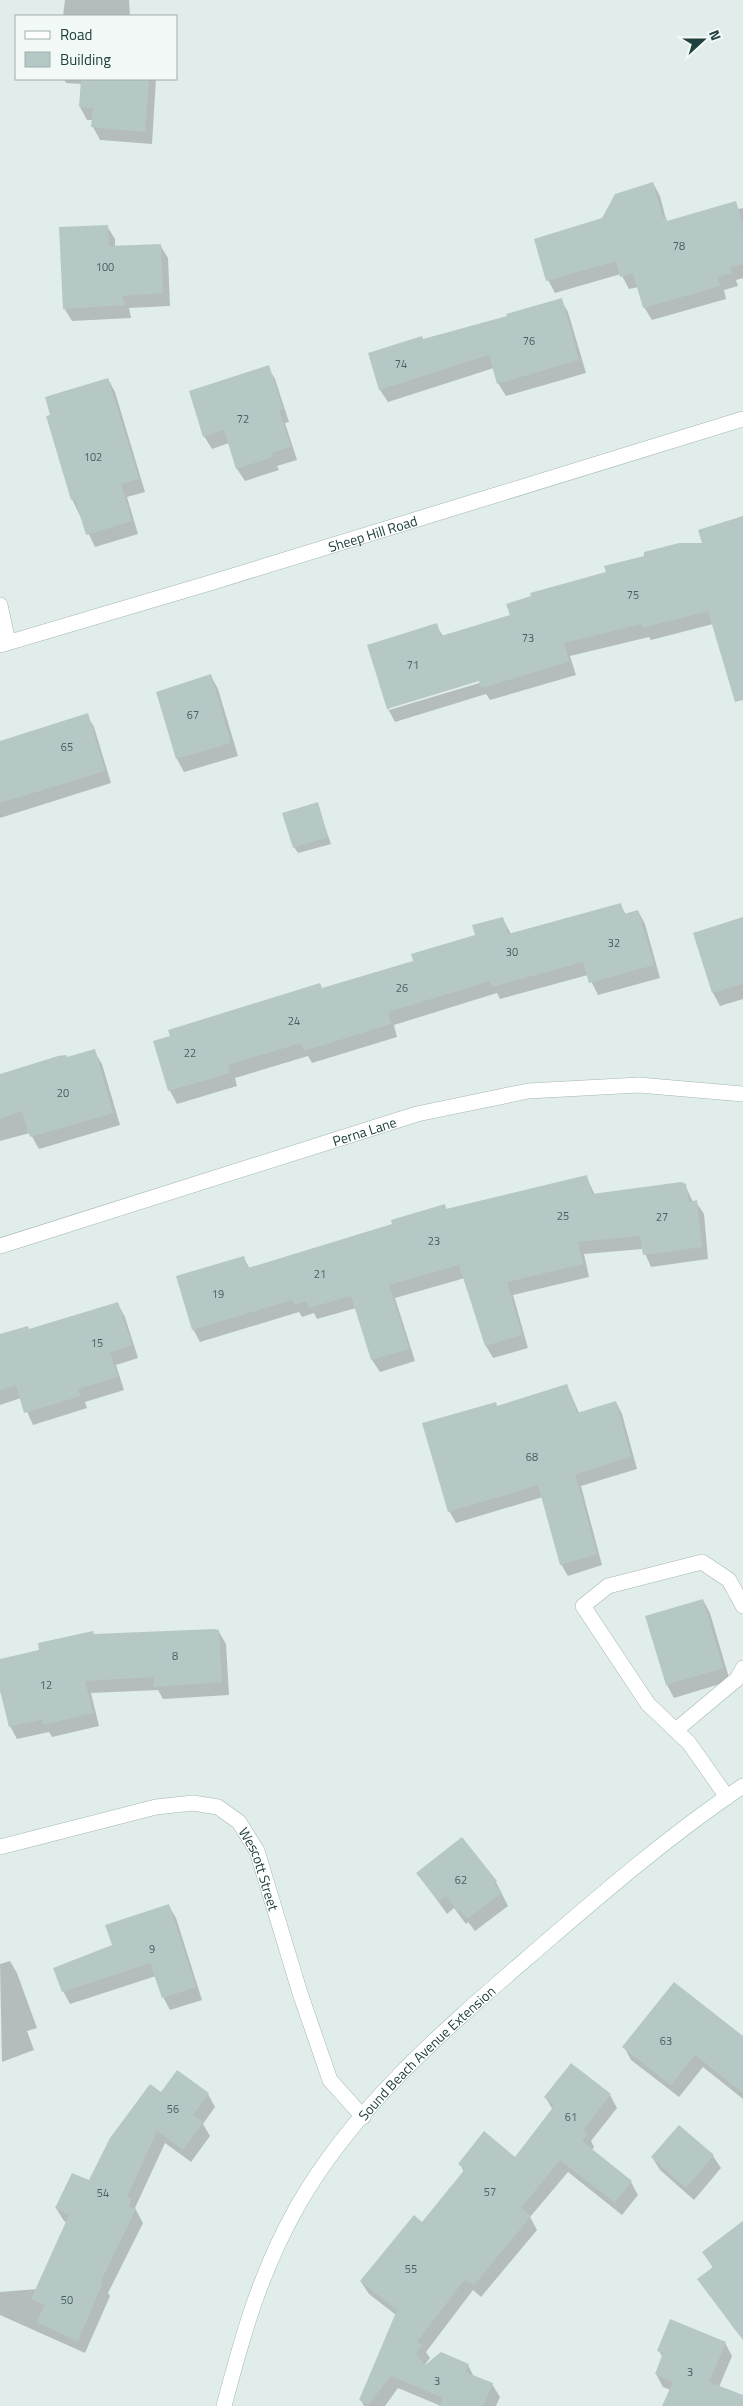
<svg xmlns="http://www.w3.org/2000/svg" width="743" height="2406" viewBox="0 0 743 2406" font-family="'Titillium Web',sans-serif">
<style>
.shadow{fill:#0003;fill-rule:evenodd}
.building{fill:#b6c8c5}
.lines{fill:none;stroke-linecap:round;stroke-linejoin:round}
.lane-casing{stroke:#a3b6b4;stroke-width:16}
.street-casing{stroke:#a3b6b4;stroke-width:16}
.secondary-casing{stroke:#9ebab7;stroke-width:16}
.lane{stroke:#fff;stroke-width:15}
.street{stroke:#fff;stroke-width:15}
.secondary{stroke:#fff;stroke-width:15}
.labels{text-anchor:middle;dominant-baseline:central;stroke-width:4;stroke-linejoin:round;paint-order:stroke}
.number-label{font-size:11px;fill:#456260}
.street-label{font-size:14px;fill:#1f403f;stroke:#f2f9f7}
</style>
<rect width="100%" height="100%" fill="#e1edeb"/>
<!-- shadow -->
<path class="shadow" d="M65,0H129L130,16H63Z
M64,79H156L152,144L100,140L93,127V120H87L80,107L82,84L66,83Z
M653,183L660,196L667,223L735,203L739,209L743,208V278L736,280L738,286L724,290L726,299L652,320L644,307L639,287L629,289L621,274L555,293L548,280L603,220Z
M107,226L115,239V247L160,245L168,258L170,306L129,308L131,318L72,321L64,308Z
M561,300L568,312L586,373L506,396L498,383L494,368L388,402L380,390L369,354L508,317Z
M268,367L275,379L289,422L285,423L297,460L277,466L279,470L245,481L237,469L229,443L212,449L204,436Z
M108,379L115,392L145,492L127,497L138,534L95,547L72,499Z
M743,516V682L713,624L651,640L649,637L570,656L576,675L490,700L486,694L395,722L388,709L368,646L436,625L443,636L512,616L703,544ZM485,678L486,681L389,710V707Z
M211,676L218,689L238,756L184,772L177,759L157,693Z
M87,715L94,727L111,783L0,818V757Z
M317,804L331,844L298,853L294,847Z
M620,904L626,915L638,911L645,924L660,978L598,995L588,975L500,999L497,993L394,1025L397,1037L312,1063L308,1056L235,1078L237,1086L177,1104L170,1091L155,1042L415,962L477,936L503,919L511,934Z
M743,918V999L720,1006L713,993L694,933Z
M94,1051L102,1064L120,1125L39,1149L30,1133L0,1141V1075Z
M586,1176L595,1195L685,1185L693,1202H696L704,1214L708,1259L651,1267L643,1249L584,1254L589,1277L513,1295L528,1348L493,1358L486,1346L465,1278L395,1298L415,1361L380,1372L372,1360L356,1308L317,1319L314,1313L302,1317L299,1312L200,1342L193,1329L243,1257L250,1269L394,1224L445,1206L447,1210Z
M118,1304L125,1317L138,1358L116,1365L124,1390L85,1402L87,1408L33,1425L21,1398L0,1405V1335L29,1330Z
M567,1385L579,1413L616,1402L622,1414L637,1469L581,1486L602,1565L568,1576L561,1564L543,1497L456,1523L449,1511L498,1407Z
M703,1600L710,1613L730,1681L674,1698L667,1685L646,1617Z
M219,1632L226,1644L229,1695L163,1699L158,1690L91,1693L99,1726L52,1737L49,1732L17,1739L10,1726L0,1685V1661L94,1635Z
M462,1839L496,1882L508,1906L475,1931L468,1922L466,1924L454,1908L447,1914L418,1874Z
M169,1906L176,1918L202,2000L170,2010L163,1997L156,1976L70,2004L63,1991L114,1946Z
M10,1961L17,1973L37,2028L27,2031L34,2050L2,2062L0,1964Z
M743,2038V2099L703,2067L679,2097L631,2060L624,2047Z
M161,2093L208,2094L215,2107L203,2124L210,2136L191,2162L165,2143L135,2208L143,2223L108,2293L110,2296L85,2353L0,2315V2292L37,2289L67,2223L64,2221L56,2208L89,2182Z
M610,2095L617,2108L591,2141L594,2147L592,2150L631,2182L638,2195L622,2215L568,2172L530,2217L537,2230L481,2297L473,2290L426,2352L430,2358L423,2367L468,2365L474,2377L492,2384L500,2397L496,2406H441L398,2388L385,2406H364L361,2400L396,2315L369,2294L361,2282L422,2223L464,2172L460,2164L515,2158L553,2110L545,2097Z
M713,2156L721,2168L694,2200L660,2170L652,2157Z
M743,2221V2326L736,2331L699,2279L713,2268L703,2252Z
M725,2343L732,2356L719,2387L729,2406H664L671,2390L663,2387L656,2374L663,2358L659,2351Z"/>
<!-- building -->
<path class="building" d="M81,79H149L145,132L91,127L93,108L79,107Z
M653,182L663,218L666,217L667,221L736,201L743,225V264L730,267L732,273L717,277L720,286L643,308L633,273L620,277L616,261L546,281L534,239L602,218L615,194Z
M108,225L109,246L161,244L163,293L122,296L125,305L63,309L59,227Z
M562,298L579,360L497,384L489,355L379,390L368,353L422,336L423,339L507,316L506,314Z
M269,365L283,409L279,410L291,447L271,453L273,457L236,469L224,430L203,437L189,391Z
M108,378L139,479L121,484L132,521L86,535L75,499L71,500L46,416L50,415L45,397Z
M743,516V700L735,702L708,611L642,628L641,624L564,643L569,662L481,688L479,681L387,709L367,645L437,623L441,636L510,615L506,604L531,596L530,593L606,572L604,566L644,556V552L679,543H702L698,530Z
M211,674L231,743L176,759L156,692Z
M88,713L105,771L0,803V741Z
M318,802L328,837L293,848L282,813Z
M621,903L624,914L638,910L654,965L589,983L583,962L492,987L490,981L388,1012L391,1024L304,1051L301,1043L228,1065L230,1073L168,1091L153,1041L170,1036L168,1030L320,983L322,988L413,961L411,954L475,935L472,925L503,917L508,934Z
M743,917V984L712,993L693,933Z
M95,1049L113,1113L30,1137L22,1111L0,1119V1074L58,1056L66,1055L67,1057Z
M587,1175L592,1194L681,1182L686,1184L689,1202L697,1200L702,1247L643,1255L640,1236L578,1242L583,1264L507,1282L522,1335L485,1346L459,1265L389,1285L409,1349L371,1360L351,1296L309,1308L306,1301L294,1305L292,1300L192,1330L176,1276L244,1256L248,1268L392,1224L391,1220L445,1204L446,1209Z
M118,1302L132,1345L110,1352L118,1377L78,1389L81,1396L24,1413L16,1385L0,1390V1334L28,1326L29,1329Z
M567,1384L577,1413L616,1401L631,1457L575,1474L597,1554L560,1565L538,1485L448,1512L422,1423L496,1402L497,1406Z
M703,1599L723,1668L666,1685L645,1616Z
M215,1629L219,1630L222,1682L154,1687V1677L85,1681L93,1713L43,1725L42,1719L9,1727L0,1691V1659L39,1650L38,1643L93,1631L94,1634Z
M462,1837L497,1881L494,1883L502,1893L467,1919L460,1910L458,1912L446,1896L439,1902L416,1873Z
M169,1904L196,1987L162,1998L150,1963L62,1992L53,1968L112,1945L105,1925Z
M674,1982L743,2036V2093L695,2055L671,2085L622,2047Z
M571,2063L611,2094L583,2130L588,2134L582,2141L632,2181L615,2203L560,2160L521,2208L531,2216L474,2285L465,2279L417,2342L423,2345L416,2354L425,2365L441,2352L469,2364L465,2372L493,2383L483,2406H439L443,2398L391,2376L368,2405L359,2400L397,2310L360,2281L414,2215L422,2222L465,2169L458,2164L484,2131L515,2157L554,2106L544,2097Z
M177,2070L209,2093L193,2115L203,2122L183,2150L157,2131L127,2197L131,2199L129,2206L136,2209L101,2281L103,2282L78,2341L36,2322L45,2305L31,2299L69,2215L55,2208L72,2173L89,2180L110,2138L150,2084L161,2092Z
M679,2125L714,2155L686,2188L651,2157Z
M743,2221V2340L697,2279L713,2267L702,2252Z
M670,2319L726,2342L709,2382L743,2395V2406H662L673,2382L655,2374L663,2353L657,2351Z"/>
<g class="lines">
<!-- lane casing -->
<g class="lane-casing">
<path id="lane" d="M676,1730L737,1679L743,1668
M727,1797L689,1743L648,1704L583,1606L608,1586L702,1562L729,1580L743,1606"/>
</g>
<!-- street casing -->
<g class="street-casing">
<g id="street">
<path d="M0,605L8,642"/>
<path id="s1" d="M0,645L213,582L743,419"/>
<path id="s2" d="M0,1246L417,1114L528,1091L639,1085L743,1094"/>
<path id="s3" d="M0,1847L156,1807L193,1803L218,1807L239,1822L257,1851L300,1993L330,2080L363,2117"/>
</g>
</g>
<!-- secondary casing -->
<g class="secondary-casing">
<g id="secondary">
<path id="s4" d="M224,2406C243,2334 260,2273 297,2207C357,2101 456,2020 547,1941C610,1887 674,1832 743,1786"/>
</g>
</g>
<!-- lane -->
<use href="#lane" class="lane"/>
<!-- street -->
<use href="#street" class="street"/>
<!-- secondary -->
<use href="#secondary" class="secondary"/>
</g>
<g class="labels">
<!-- number labels -->
<g class="number-label">
<text x="679" y="246">78</text>
<text x="105" y="267">100</text>
<text x="529" y="341">76</text>
<text x="401" y="364">74</text>
<text x="243" y="419">72</text>
<text x="93" y="457">102</text>
<text x="633" y="595">75</text>
<text x="528" y="638">73</text>
<text x="413" y="665">71</text>
<text x="193" y="715">67</text>
<text x="67" y="747">65</text>
<text x="614" y="943">32</text>
<text x="512" y="952">30</text>
<text x="402" y="988">26</text>
<text x="294" y="1021">24</text>
<text x="190" y="1053">22</text>
<text x="63" y="1093">20</text>
<text x="563" y="1216">25</text>
<text x="662" y="1217">27</text>
<text x="434" y="1241">23</text>
<text x="320" y="1274">21</text>
<text x="218" y="1294">19</text>
<text x="97" y="1343">15</text>
<text x="532" y="1457">68</text>
<text x="175" y="1656">8</text>
<text x="46" y="1685">12</text>
<text x="461" y="1880">62</text>
<text x="152" y="1949">9</text>
<text x="666" y="2041">63</text>
<text x="173" y="2109">56</text>
<text x="571" y="2117">61</text>
<text x="490" y="2192">57</text>
<text x="103" y="2193">54</text>
<text x="411" y="2269">55</text>
<text x="67" y="2300">50</text>
<text x="690" y="2372">3</text>
<text x="437" y="2381">3</text>
</g>
<!-- street labels -->
<g class="street-label">
<text stroke="none"><textPath href="#s1" startOffset="389">Sheep Hill Road</textPath></text>
<text stroke="none"><textPath href="#s2" startOffset="382">Perna Lane</textPath></text>
<text stroke="none"><textPath href="#s3" startOffset="301">Wescott Street</textPath></text>
<text stroke="none"><textPath href="#s4" startOffset="415">Sound Beach Avenue Extension</textPath></text>
</g>
</g>
<!-- legend -->
<rect x="15" y="15" width="162" height="65" fill="#f2f9f7" stroke="#9eafad"/>
<rect x="25" y="31" width="25" height="8" fill="#ffffff" stroke="#9eafad"/>
<text x="60" y="40" font-size="15" fill="#1f403f">Road</text>
<rect x="25" y="52" width="25" height="15" fill="#b6c8c5" stroke="#9eafad"/>
<text x="60" y="65" font-size="15" fill="#1f403f">Building</text>
<!-- north arrow -->
<g transform="translate(703 40) rotate(69)" stroke="#f2f9f7" stroke-width="4" paint-order="stroke">
<path d="M0-4L9 19L0 12L-9 19Z" fill="#1f403f"/>
<text y="-8" font-size="14" font-weight="bold" text-anchor="middle" fill="#1f403f">N</text>
</g>
</svg>
